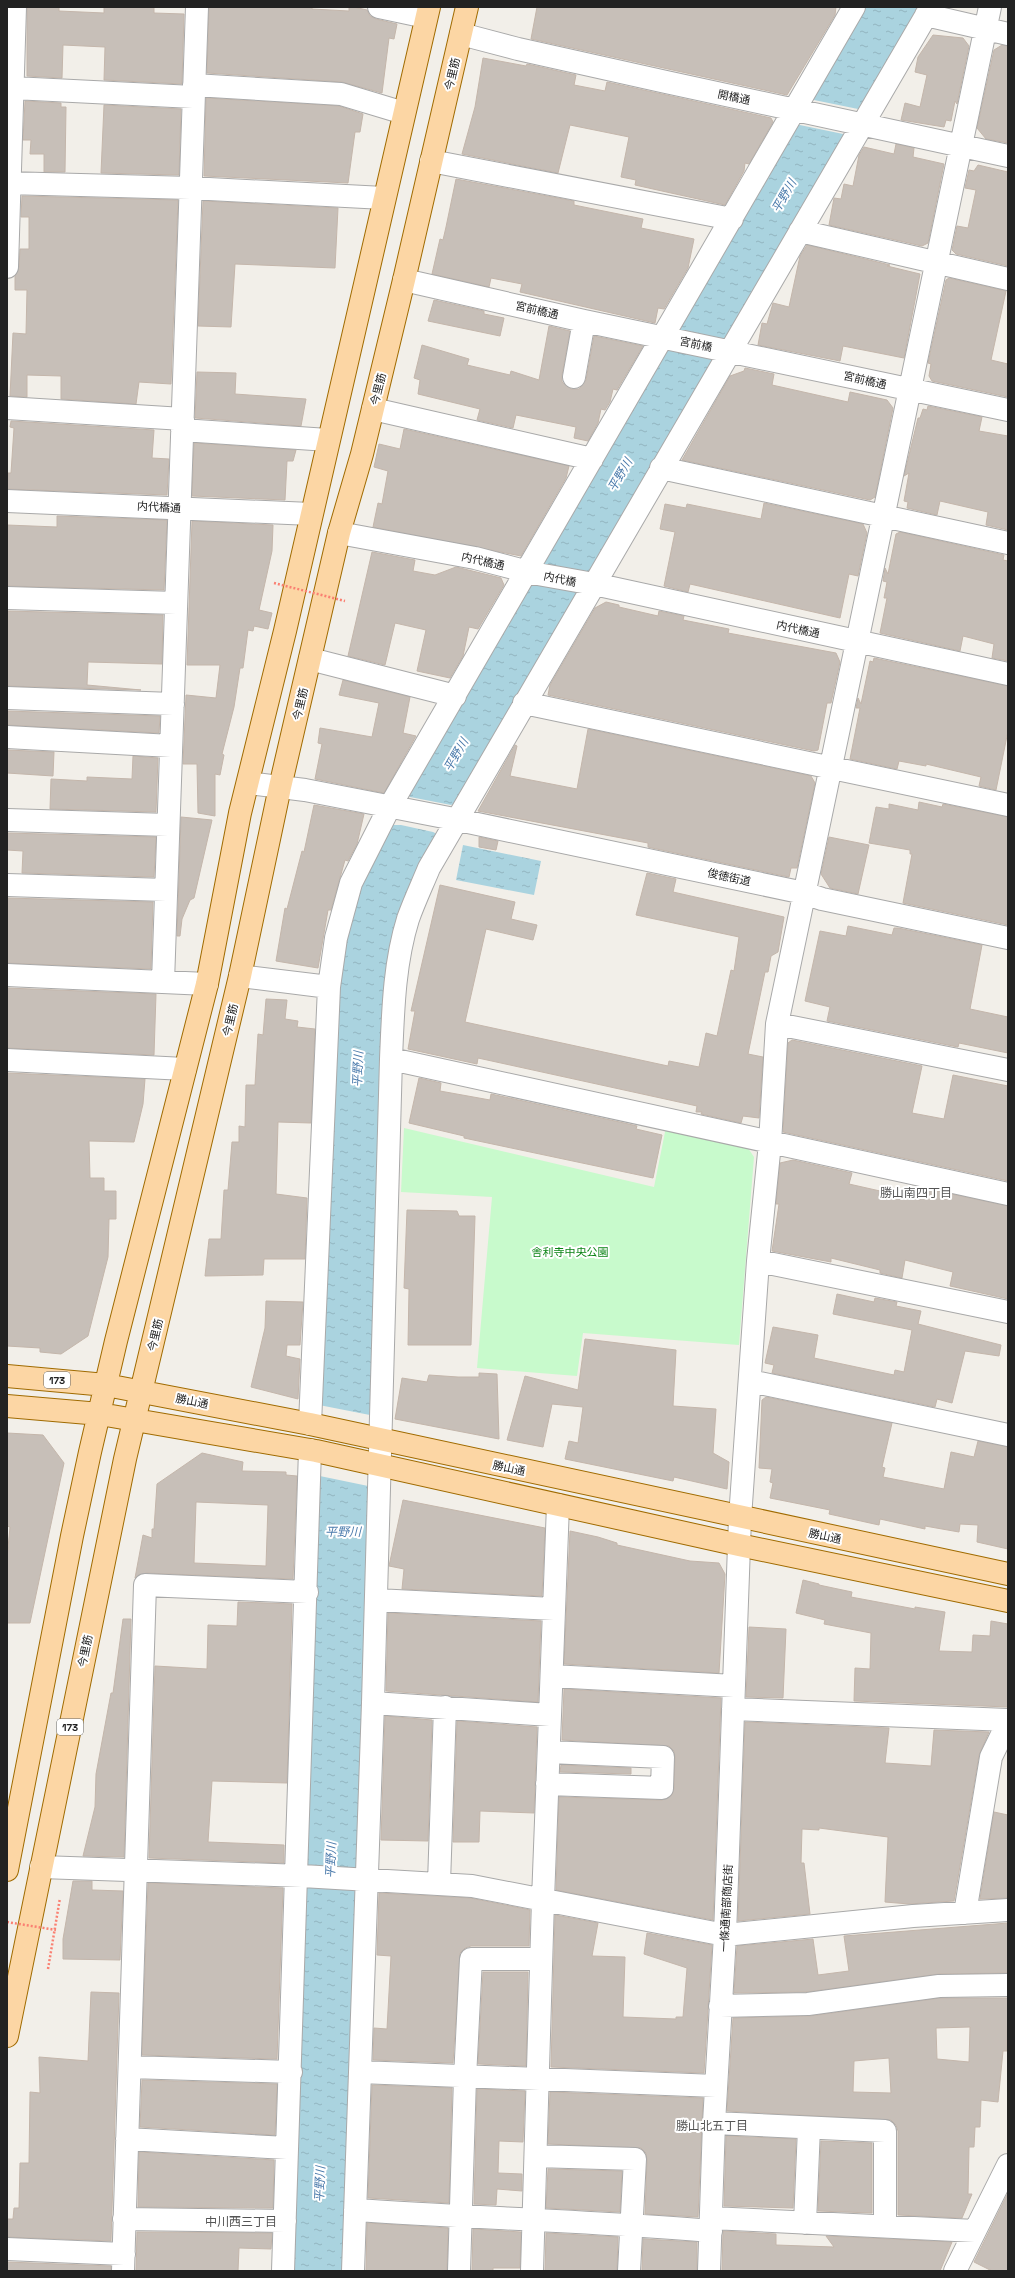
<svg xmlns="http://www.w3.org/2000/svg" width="1015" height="2278" viewBox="0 0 1015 2278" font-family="'Space Grotesk','Noto Sans JP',sans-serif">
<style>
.park{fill:#c8facc}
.water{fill:url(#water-ripples)}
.pier{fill:#f2efe9}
.building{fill:#c7bfb8;stroke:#c4b6ab;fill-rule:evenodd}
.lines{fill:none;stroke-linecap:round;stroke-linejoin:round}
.minor-casing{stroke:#a9a9a9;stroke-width:24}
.major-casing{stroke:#a06b00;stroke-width:24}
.path{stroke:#fa8072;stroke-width:2.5;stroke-dasharray:2 2;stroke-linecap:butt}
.minor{stroke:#fff;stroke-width:22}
.major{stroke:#fcd6a4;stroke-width:22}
.path-bridge{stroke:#fa8072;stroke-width:2.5;stroke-dasharray:2 2;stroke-linecap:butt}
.labels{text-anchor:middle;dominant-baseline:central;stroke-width:4;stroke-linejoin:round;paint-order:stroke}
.shield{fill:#fff;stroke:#646464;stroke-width:1}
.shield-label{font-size:10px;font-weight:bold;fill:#222}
.street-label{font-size:11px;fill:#222;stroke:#fff}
.park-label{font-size:11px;fill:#0c8416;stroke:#fff}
.water-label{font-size:12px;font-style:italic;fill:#4a7aab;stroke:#fff}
.neighbourhood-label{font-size:12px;fill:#555;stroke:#fff}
</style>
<defs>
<pattern id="water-ripples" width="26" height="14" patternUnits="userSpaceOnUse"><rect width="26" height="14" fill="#aad3df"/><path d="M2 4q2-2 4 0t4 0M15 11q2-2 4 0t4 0" fill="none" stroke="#92b5bf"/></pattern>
</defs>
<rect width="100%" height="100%" fill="#f2efe9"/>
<!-- park -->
<path class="park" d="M666,1127L746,1145L754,1157L739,1345L583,1333L577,1376L477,1368L492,1197L401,1192L404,1128L654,1187Z"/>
<!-- water -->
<path class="water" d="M865,7H921L408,891L345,2271H290L337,978L346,927L378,843Z
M463,845L541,861L534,895L456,880Z"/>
<!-- pier -->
<path class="pier" d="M809,99L863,110L848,135L795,124Z
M405,792L410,797L451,805L459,802L439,835L433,832L401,825H386Z
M319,1405L375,1416L373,1487L315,1475Z"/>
<!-- building -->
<path class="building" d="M27,7H59V11L104,13V7H154V13L184,14L182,84L104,80L105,47L63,45L62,78L27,76Z
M209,7H312V9L349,11V7H354L367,10L370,16L376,19L397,24L394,39L389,38L382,93L342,82L207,73Z
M537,7H836L835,15L787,95L531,39Z
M933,35L963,38L969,46L957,104L955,101L951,121L946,120L944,127L901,120L905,103L920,107L927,75L915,72L918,57Z
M1002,45L1008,46V143L986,139L977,128L994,50Z
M483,58L526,66L527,64L576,75L574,85L605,91L607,82L771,118L773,122L749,164L745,163L744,171L725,205L635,185L636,180L621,177L629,137L570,125L558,173L462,154L475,107Z
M206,98L339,106L363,114L360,132H355L348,183L204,176Z
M25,101L61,103V107H66L65,172H44V154H30L31,140H23Z
M104,105L181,109L179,175L101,173Z
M896,144L914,148L913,157L944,164L928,243L922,246L829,225L834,198L841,199L844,184L853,186L859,155L864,147L894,154Z
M978,165L1008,172V266L956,254L952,250L957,226L968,228L976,190L965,188L969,170L974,171Z
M456,179L574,201V205L643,219L641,228L694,239L688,268L664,309L658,308L655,323L520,292L522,284L491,278L489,287L432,274L440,239L443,240L446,227Z
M22,196L178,200L171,384L139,382L136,404L61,399V376L27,375V397L10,396L13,333L26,334L27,290H15V276L19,267L20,249H29V217H21Z
M203,201L338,208L335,268L235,264L231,327L198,326Z
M807,245L890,265L887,266L920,274L904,358L843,346L840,361L758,345L762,323L767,324L773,303L789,307L800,256Z
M949,278L1006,291L991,360L1008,364V397L932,381L929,376L931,364L928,363L946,280Z
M434,300L484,311V314L504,318L500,336L428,321Z
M549,326L570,331L562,375V382L571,389H579L586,380L594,336L643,346L617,390L613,389L610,402L605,410L601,409L598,423L588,441L574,438L576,427L516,415L513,428L477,420L480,409L418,394L420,380L414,378L422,345L469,359L467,365L510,375L511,371L539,380Z
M745,368L774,374L772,385L848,402L850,392L887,400L893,408L875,497L870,500L682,460L730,376L744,371Z
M197,372L236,373L235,394L306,399L301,426L195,418Z
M928,406L982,417L979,431L1008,436V530L986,525L988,512L940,501L937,515L907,508L908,502L904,501L909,473L904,476L918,418H920L923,409L927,410Z
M11,421L154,430L152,458L169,459L167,495L7,489L8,473H11L14,428L10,427Z
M404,429L569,466L566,478L521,556L373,527L378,503L382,504L388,471L374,467L379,444L400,449Z
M194,443L296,450L293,461H287L285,500L192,496Z
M764,503L863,524L867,533L858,576L849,574L840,618L690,584L688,592L664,586L675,532L660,529L665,504L686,508L687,504L761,519Z
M57,516L167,520L164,590L7,586V525L57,527Z
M192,521L273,525L272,551L259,610L272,613L268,629L254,626L253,631L248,630L243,668H240L234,707L222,754L224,755L220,775L215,774V816L198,813L197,764H183L186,695L216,698L220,665H187Z
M900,532L1004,555L1003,560L1008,561V661L992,658L994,644L963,636L960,651L880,633L887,598H884L887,582L883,581L885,568L888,574L896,534Z
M372,552L415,560L413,571L435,575L456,567L501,578L504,585L478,629L469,627L463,656L450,678L417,671L426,630L395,623L385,665L348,656Z
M606,602L619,605V607L658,616L659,611L684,616L683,620L729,629L728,633L836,653L840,662L831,703H827L818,750L814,751L548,695L550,685L595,608Z
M7,611L163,615L162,664L88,662L87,685L141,690L7,686Z
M874,658L1008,686V731L996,790L979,786L981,777L926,764V766L899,761L897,769L850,759L860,708H856L858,698L861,704L870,661L873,662Z
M343,680L410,697L403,733L416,736L384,793L315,779L322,744L318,743L320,728L372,737L379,703L339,695Z
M7,711L160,716L159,733L7,725Z
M588,729L811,776L815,783L797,868H791L789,877L652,848L648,847V843L478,811L515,745L517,746L510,776L577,789Z
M7,750L54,752L53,776L7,773Z
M133,756L158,758L156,812L50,809L51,779L87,781V777L132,779Z
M919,802L942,807L943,804L1008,817V925L903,903L912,854H910V850L869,843L876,807L889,809V804L918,810Z
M314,805L364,814L357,844L348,861L345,860L331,910H328L318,968L276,961L285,908L287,909L302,851L304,852Z
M181,817L212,820L194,898L190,900L182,919L180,936H177Z
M7,833L156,837L154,877L22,873L23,851L7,850Z
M479,837L498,841L496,850L479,847Z
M829,837L869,845L858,894L830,888L821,874Z
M647,873L676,879L673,892L784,917L778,952L771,956L768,972H765L748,1054L763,1057L759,1118L743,1116L741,1123L701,1114L702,1112H696L697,1106L478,1058L477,1064L408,1049L415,1011H411L440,885L515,902L511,919L537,925L533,940L486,929L465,1022L668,1066L669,1061L699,1067L706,1033L717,1036L731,970L734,971L739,937L636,915Z
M7,898L153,902L151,969L7,963Z
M848,926L892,935L894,928H898L982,945L970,1009L1008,1017V1053L959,1043L958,1047L827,1021L830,1007L805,1001L820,931L846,936Z
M7,988L156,994L154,1055L7,1048Z
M266,999L287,1000L285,1019L298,1021L297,1027L315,1029L311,1123L278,1122L276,1194L307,1198L305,1259H264L263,1275L205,1276L209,1239H221L224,1190H228L232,1142H239V1126L245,1127L246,1085H255L258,1034L263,1035Z
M792,1040L922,1066L912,1113L944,1119L953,1075L1008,1086V1181L783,1132L788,1043Z
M7,1073L145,1079L143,1104L134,1142L89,1141L90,1178H104V1191H116V1219H109L108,1257L88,1336L61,1354L40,1352V1348L7,1346Z
M419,1078L441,1083L440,1091L490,1100L491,1094L624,1123L637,1126L636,1129L662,1135L653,1178L464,1138V1136L409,1123Z
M793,1160L852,1173L849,1184L920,1200L923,1188L1008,1206V1299L950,1286L953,1272L905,1260L902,1278L880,1273V1270L831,1258V1262L772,1251L779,1204H776L780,1163Z
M407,1210L457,1211L459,1216H475L471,1345H408L409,1289L404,1288Z
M837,1294L874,1302L875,1298L897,1302L896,1306L921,1311L918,1324L1001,1345L999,1356L965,1351L952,1403L937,1399L935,1407L772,1373L774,1365L765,1363L773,1327L818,1335L814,1358L894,1375L895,1370L904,1372L912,1330L833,1314Z
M266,1301L303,1302L300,1345H287L286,1356L300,1359L298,1399L251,1387L265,1328Z
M585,1339L676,1350L673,1406L716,1409L713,1453L729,1462L727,1489L674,1477L673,1481L565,1459L569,1441L578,1443L583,1407L552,1404L543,1447L507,1440L525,1376L578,1390Z
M479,1373L497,1374L499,1439L395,1419L402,1378L427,1382L429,1375L458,1377H479Z
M766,1397L892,1423L882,1467L885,1468L883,1477L944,1489L951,1452L974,1457L978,1441L1008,1447V1549L977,1542L978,1525L960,1524L959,1532L925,1526V1529L880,1519L879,1525L829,1514L830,1510L770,1498L773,1483L770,1482L772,1469L759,1468L762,1400Z
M7,1433L43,1435L64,1463L30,1623H7V1558L10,1527L7,1526Z
M202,1453L243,1462L242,1471L286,1472V1475L297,1476L293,1579L146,1573L135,1578L143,1535L152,1538V1529H154L157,1484ZM196,1502L268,1505L266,1566L194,1563Z
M403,1500L545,1528L542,1596L402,1589L404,1569L389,1566Z
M570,1531L598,1537L617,1543V1545L690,1561L719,1563L725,1574L719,1673L564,1664Z
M803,1580L819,1584V1585L852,1592L851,1597L915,1609V1607L945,1612L939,1651L972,1652L973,1635L990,1636L991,1621L1008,1624V1707L854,1701L855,1668L870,1669L871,1633L824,1624L825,1620L796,1613Z
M238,1602L292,1604L287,1783L212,1781L208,1842L284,1845V1863L149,1858L155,1666L207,1669L208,1625L237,1626Z
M388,1613L541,1621L538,1702L386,1691Z
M123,1619H131L124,1857L83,1856L95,1807L96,1774L111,1693H113Z
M749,1627L786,1629L783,1698L746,1697Z
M564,1689L721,1698L713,1920L556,1890L559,1797L662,1800L672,1795L674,1788L675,1757L674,1751L669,1746L562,1740Z
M385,1716L432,1720L428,1841L381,1840Z
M457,1721L537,1727L534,1813L480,1811L479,1842H453Z
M745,1722L889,1728L885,1763L931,1766L934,1730L989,1732L979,1755L954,1901L909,1904L885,1902L888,1837L819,1828V1830L802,1829L801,1863H804L810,1914L738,1921Z
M561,1765L631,1768V1774L560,1772Z
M994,1812L1008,1815V1898L980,1899Z
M73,1881H92V1890L123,1891L120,1960L63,1959V1939Z
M148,1883L283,1888L277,2059L142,2055Z
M379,1893L470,1898L530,1910L529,1946H471L465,1948L460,1953L453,2063L373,2060L374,2028L387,2029L391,1956L377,1955Z
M555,1915L598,1923L592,1956L625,1957L623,2017L676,2019V2017H683L687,1968L644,1954L647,1933L712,1945L704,2073L551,2067Z
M1008,1923V1973L939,1974L807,1992L734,1993L737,1946L813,1939L818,1975L849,1971L844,1936Z
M483,1972H528L526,2066L478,2064Z
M91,1992L119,1993L111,2241L7,2237V2219H13L14,2208H19L20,2163H29L30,2092L40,2093L39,2057L88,2061Z
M940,1998H1008L1007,2051H1003L998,2102L981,2100L980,2127H975L974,2147H969L968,2194H972L962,2218L898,2215V2131L896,2125L891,2120L727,2111L733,2018L810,2016ZM970,2027L969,2062L937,2059L936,2028ZM889,2058L891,2093L853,2092L854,2061Z
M142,2080L277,2084L275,2135L140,2127Z
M372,2085L452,2088L449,2203L368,2198Z
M477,2089L525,2091L523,2142L499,2141L498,2173L522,2174V2191L497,2189L496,2205L474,2204Z
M550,2092L703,2098L698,2217L645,2214L647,2160L646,2153L641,2148L548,2144Z
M726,2136L796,2139L793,2208L724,2206Z
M821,2141L872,2143V2213L818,2211Z
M139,2152L274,2160L273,2208L138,2207Z
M548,2169L622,2171L620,2212L546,2208Z
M1008,2193V2271H992L974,2262Z
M367,2223L448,2228L447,2271H366Z
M473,2229L521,2232L520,2268H493V2271H472Z
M723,2231L776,2234V2245L834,2247L826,2236L952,2242L940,2271H722Z
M137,2232L272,2233L271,2249L239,2248L238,2271H136Z
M546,2233L618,2237L617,2271H545Z
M643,2239L697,2242V2271H642Z
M7,2262L111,2266V2271H7Z"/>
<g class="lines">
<!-- minor casing -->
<g class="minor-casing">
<path id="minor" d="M379,7L426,17
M926,15L1008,34
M461,34L518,49L666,82L1008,156
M194,85L341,94L404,113
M13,88L193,97
M431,161L732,219
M7,183L190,188L384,198
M800,231L1008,279
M7,267L15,7
M404,280L584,321L1008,410
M574,377L584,321
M7,408L183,419
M373,409L592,459
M182,430L328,440
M661,468L1008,543
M7,501L311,514
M339,533L475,558L532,573L594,584L1008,674
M7,598L176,603
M310,659L455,696
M7,698L173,704
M524,703L1008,805
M7,737L171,746
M248,783L305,790L449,818L804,893L822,899L1008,938
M7,820L168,825
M7,885L166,890
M7,975L207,984
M240,976L329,987
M163,982L197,7
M777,1024L1008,1070
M391,1059L1008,1194
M7,1060L185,1069
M758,1261L1008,1312
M750,1381L1008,1435
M310,1424L329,987L336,938L351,883L389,808L854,7
M376,1600L554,1609
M552,1676L734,1686
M373,1703L550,1715
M733,1709L1008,1720
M547,1784L662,1788L663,1757L549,1752
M41,1867L302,1876L472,1886L725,1935L913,1916L1008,1910
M439,1883L445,1707
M965,1913L991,1757L1008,1722
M720,2006L808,2004L939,1986L1008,1985
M130,2067L291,2072
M360,2072L716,2086
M714,2123L885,2131V2226
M127,2139L287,2148
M536,2156L635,2159L629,2271
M355,2210C473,2218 592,2221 711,2231
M711,2218L975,2231
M124,2219L285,2221
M805,2223L809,2128
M7,2249L124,2254
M123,2271L145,1585L307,1592
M283,2271L310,1450
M353,2271L373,1703L391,1059C393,1012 394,964 408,919C414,902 422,885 429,868L931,7
M459,2271L465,2078L471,1959H541
M532,2271L543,1900L558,1505
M709,2271L714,2123L725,1935L740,1518L758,1261L770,1143L777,1024L990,7
M955,2271L1008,2165"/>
</g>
<!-- major casing -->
<g class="major-casing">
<path id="major" d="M7,1376L106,1385L310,1424L1008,1574
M7,1406L100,1414L316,1451L739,1545L1008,1601
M7,1870L72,1536L90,1452L116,1341L207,984L240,813L285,631L429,7
M7,2036L125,1459L240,976L280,787L339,533L362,454L404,280L467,7"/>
</g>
<!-- path -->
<path class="path" d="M48,1969L60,1898"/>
<!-- minor -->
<use href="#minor" class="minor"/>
<!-- major -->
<use href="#major" class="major"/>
<!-- path-bridge -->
<path class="path-bridge" d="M274,583L345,601
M7,1922L56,1930"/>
</g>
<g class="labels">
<!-- shield labels -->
<g class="shield">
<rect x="44" y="1372" width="26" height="16" rx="3"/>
<rect x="57" y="1719" width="26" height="16" rx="3"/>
</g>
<g class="shield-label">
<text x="57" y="1380">173</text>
<text x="70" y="1727">173</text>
</g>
<!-- street labels -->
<g class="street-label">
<text transform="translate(452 74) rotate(-77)">今里筋</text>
<text transform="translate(734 97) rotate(12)">開橋通</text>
<text transform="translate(537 310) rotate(13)">宮前橋通</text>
<text transform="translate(696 344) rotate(12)">宮前橋</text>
<text transform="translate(865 380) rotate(13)">宮前橋通</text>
<text transform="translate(378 389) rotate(-76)">今里筋</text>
<text transform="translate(159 507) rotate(3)">内代橋通</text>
<text transform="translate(483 561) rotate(13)">内代橋通</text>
<text transform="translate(560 579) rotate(12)">内代橋</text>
<text transform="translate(798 629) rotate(12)">内代橋通</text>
<text transform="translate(300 704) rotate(-77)">今里筋</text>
<text transform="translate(729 877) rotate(12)">俊徳街道</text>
<text transform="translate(230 1020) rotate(-77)">今里筋</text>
<text transform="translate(155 1335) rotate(-77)">今里筋</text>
<text transform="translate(192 1401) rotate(11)">勝山通</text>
<text transform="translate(509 1468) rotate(12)">勝山通</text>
<text transform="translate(825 1536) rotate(12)">勝山通</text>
<text transform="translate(85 1651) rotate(-78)">今里筋</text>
<text transform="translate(726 1908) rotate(-87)">一條通南部商店街</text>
</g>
<!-- park labels -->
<g class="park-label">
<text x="570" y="1252">舎利寺中央公園</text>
</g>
<!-- water labels -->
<g class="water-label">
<text transform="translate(784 196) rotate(-60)">平野川</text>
<text transform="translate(620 475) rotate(-60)">平野川</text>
<text transform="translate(456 755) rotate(-60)">平野川</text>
<text transform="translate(358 1069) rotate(-88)">平野川</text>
<text x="343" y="1532">平野川</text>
<text transform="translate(331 1860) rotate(-88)">平野川</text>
<text transform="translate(320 2184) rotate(-88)">平野川</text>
</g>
<!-- neighbourhood labels -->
<g class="neighbourhood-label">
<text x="916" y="1193">勝山南四丁目</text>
<text x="712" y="2126">勝山北五丁目</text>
<text x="241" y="2222">中川西三丁目</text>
</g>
</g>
<!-- border -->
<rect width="1015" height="2278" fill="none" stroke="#222222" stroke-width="16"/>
</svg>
